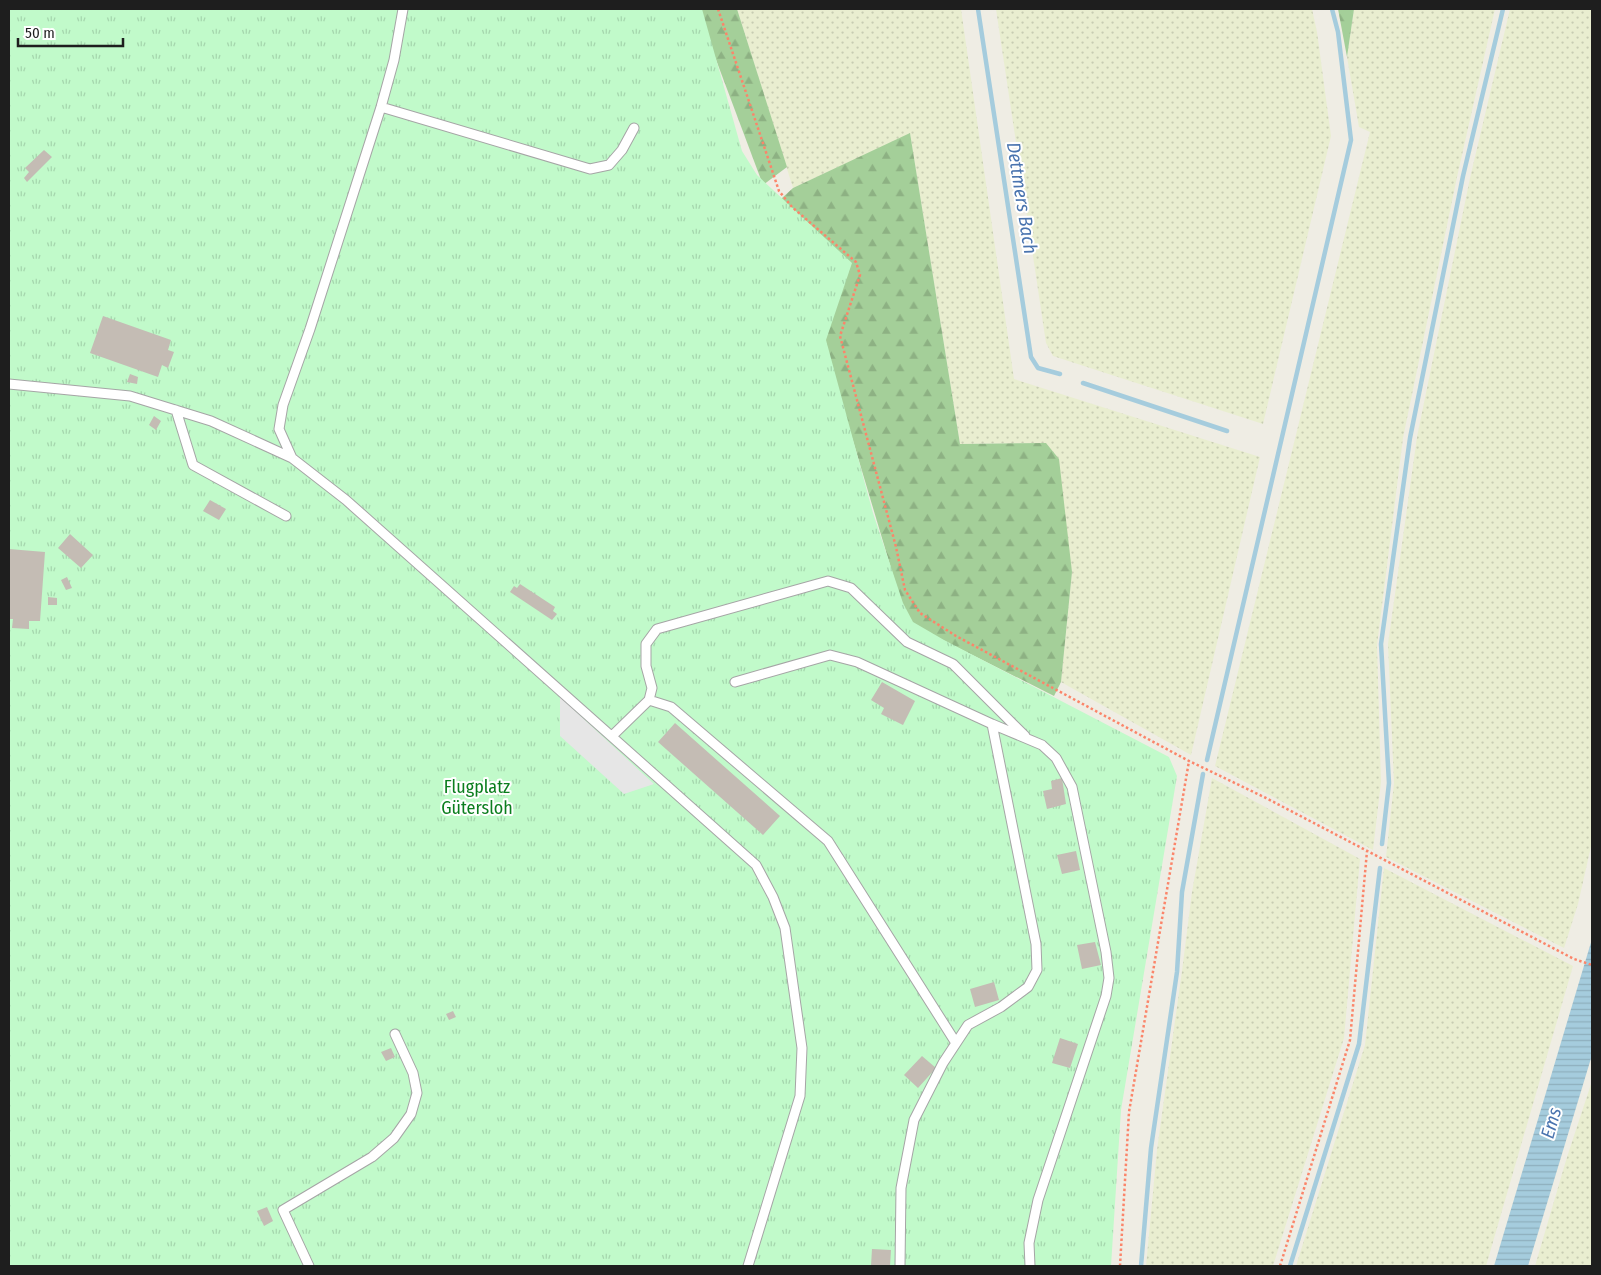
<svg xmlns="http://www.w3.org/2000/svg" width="1601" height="1275" viewBox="0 0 1601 1275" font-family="'Fira Sans Condensed',sans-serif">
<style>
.farmland{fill:url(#farmland-dots)}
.forest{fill:url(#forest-firs)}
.park{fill:url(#park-tufts)}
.parking{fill:#e6e6e6}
.water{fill:url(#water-rules)}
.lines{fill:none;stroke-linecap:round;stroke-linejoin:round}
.stream{stroke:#a5ccdd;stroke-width:4.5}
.building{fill:#c4bcb4}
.lane-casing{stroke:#a5a5a5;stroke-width:11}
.path{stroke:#fb856a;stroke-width:2.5;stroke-dasharray:2.5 2.5;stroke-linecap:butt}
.lane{stroke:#fff;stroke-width:9}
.labels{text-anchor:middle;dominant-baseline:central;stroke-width:4;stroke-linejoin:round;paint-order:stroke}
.park-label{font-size:18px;fill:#0b7e1e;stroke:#fff}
.water-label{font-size:19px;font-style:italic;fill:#4a74af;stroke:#fff}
</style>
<defs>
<pattern id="farmland-dots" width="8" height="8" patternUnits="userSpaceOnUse" patternTransform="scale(1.25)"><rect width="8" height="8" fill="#e9eed0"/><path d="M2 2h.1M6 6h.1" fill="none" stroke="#c7ccb2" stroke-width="1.8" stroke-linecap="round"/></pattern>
<pattern id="forest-firs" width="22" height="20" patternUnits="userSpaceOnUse" patternTransform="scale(1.25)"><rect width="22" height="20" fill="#a4cf99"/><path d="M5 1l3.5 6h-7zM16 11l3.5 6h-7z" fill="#8db183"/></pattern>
<pattern id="park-tufts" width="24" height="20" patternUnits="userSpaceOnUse" patternTransform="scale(1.25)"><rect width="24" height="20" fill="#c1faca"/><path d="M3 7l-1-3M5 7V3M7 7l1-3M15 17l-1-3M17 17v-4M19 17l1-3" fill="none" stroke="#a5d6ad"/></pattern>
<pattern id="water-rules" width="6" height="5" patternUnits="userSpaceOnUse" patternTransform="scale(1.25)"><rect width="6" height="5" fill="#a5ccdd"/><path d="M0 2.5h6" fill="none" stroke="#8eafbd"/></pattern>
</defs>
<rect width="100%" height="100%" fill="#efede4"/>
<!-- farmland -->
<path class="farmland" d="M737,9H961L1014,379L1260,457L1191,755L1061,682L1072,572L1045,443L960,444L910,134L793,188Z
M996,9H1312L1317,32L1331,136L1263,424L1053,356L1046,343Z
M1354,9H1495L1457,177L1403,438L1377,645L1381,782L1373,850L1215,766L1370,132L1359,127L1347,57Z
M1510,9H1592V842L1578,904L1564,948L1386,857L1394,783L1388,644L1417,437L1470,178Z
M1212,778L1360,859L1344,1038L1273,1266H1146L1157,1150L1182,971L1192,892Z
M1384,868L1573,966L1486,1266H1296L1365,1045Z
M1592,1081V1266H1535L1567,1157Z"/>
<!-- forest -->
<path class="forest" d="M697,9H737L787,167L763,185Z
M1338,9H1354L1347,57Z
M910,133L960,444L1046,443L1059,459L1072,572L1061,682L1054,696L907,622L823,340L771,208L793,188Z"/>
<!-- park -->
<path class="park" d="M9,9H702L742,151L757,175L852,263L826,340L873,513L903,603L913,622L944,640L1169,757L1177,776L1121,1110L1111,1266H9Z"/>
<!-- parking -->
<path class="parking" d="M560,697L654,784L624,794L560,736Z"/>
<!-- water -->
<path class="water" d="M1592,939V1055L1528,1266H1494Z"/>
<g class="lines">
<!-- stream -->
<path class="stream" d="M978,9L1031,357L1038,368L1060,374
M1083,383L1227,431
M1207,760L1351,140L1338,32L1332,9
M1382,844L1389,783L1381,644L1410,438L1463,176L1503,9
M1141,1266L1151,1148L1177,972L1182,892L1203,774
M1290,1266L1359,1044L1380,868"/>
</g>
<!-- building -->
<path class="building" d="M44,150L52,157L27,182L24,178L29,172L25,168Z
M103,316L171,340L168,350L174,352L168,368L162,365L158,377L90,353Z
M130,374L138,377L137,384L127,382Z
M154,416L161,421L156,430L149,425Z
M210,500L226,509L219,520L203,511Z
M70,534L93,555L81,568L58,548Z
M9,549L45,552L40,621H29V629L12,628L13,619H9Z
M67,577L72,588L66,590L61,580Z
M520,584L555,607L553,611L557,614L552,620L510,592L514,586L517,588Z
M48,597L57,598V605H48Z
M882,682L915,701L903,725L881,714L884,708L871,700Z
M675,723L780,816L763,835L658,742Z
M1062,778L1066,804L1047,809L1043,791L1052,789L1051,781Z
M1076,851L1080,870L1062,874L1057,855Z
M1095,942L1101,965L1082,969L1077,945Z
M994,982L999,1000L975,1007L970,989Z
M453,1011L456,1017L449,1020L446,1014Z
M1060,1038L1078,1044L1070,1068L1052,1063Z
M391,1048L395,1057L386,1061L381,1052Z
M922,1056L936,1068L918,1088L904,1075Z
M267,1207L273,1221L264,1226L257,1211Z
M872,1249L891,1250L890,1266H871Z"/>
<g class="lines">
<!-- lane casing -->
<g class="lane-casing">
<path id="lane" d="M381,107L590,169L609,165L622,150L634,128
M9,384L130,396L211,421L292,458L346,500L756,865L773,897L785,928L802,1048L800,1096L748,1266
M176,410L193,465L286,516
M292,458L279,429L283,405L310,329L381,107L394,60L403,9
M735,682L830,655L857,662L992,724L1042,745L1056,758L1072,787L1106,952L1109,978L1106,996L1038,1200L1029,1243L1030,1266
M649,700L671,707L828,841L956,1043
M612,736L649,700L652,688L646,666V644L657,629L828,581L851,588L907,642L953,664L1025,736
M309,1266L283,1210L372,1157L394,1138L411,1114L417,1093L413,1073L395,1034
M900,1266L901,1188L914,1120L943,1063L968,1025L1001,1007L1028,987L1037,970L1036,944L992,724"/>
</g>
<!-- path -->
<path class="path" d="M718,9L779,191L792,207L856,262L860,275L840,336L896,547L905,590L920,613L956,636L1189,761L1266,798L1574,959L1592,965
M1120,1266L1129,1112L1189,761
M1280,1266L1350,1040L1367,851"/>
<!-- lane -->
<use href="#lane" class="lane"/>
</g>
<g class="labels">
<!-- park labels -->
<g class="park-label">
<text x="477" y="787">Flugplatz<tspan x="477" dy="21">Gütersloh</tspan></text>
</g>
<!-- water labels -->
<g class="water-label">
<text transform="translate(1022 198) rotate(81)">Dettmers Bach</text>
<text transform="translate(1551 1123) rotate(-74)">Ems</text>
</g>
</g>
<!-- border -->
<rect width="1601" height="1275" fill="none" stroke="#1e1e1e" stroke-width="20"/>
<!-- scale -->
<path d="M18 38v8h105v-8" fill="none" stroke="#1e1e1e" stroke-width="2.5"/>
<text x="25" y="38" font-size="15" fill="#1e1e1e" stroke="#ffffff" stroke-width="4" paint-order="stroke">50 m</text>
</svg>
